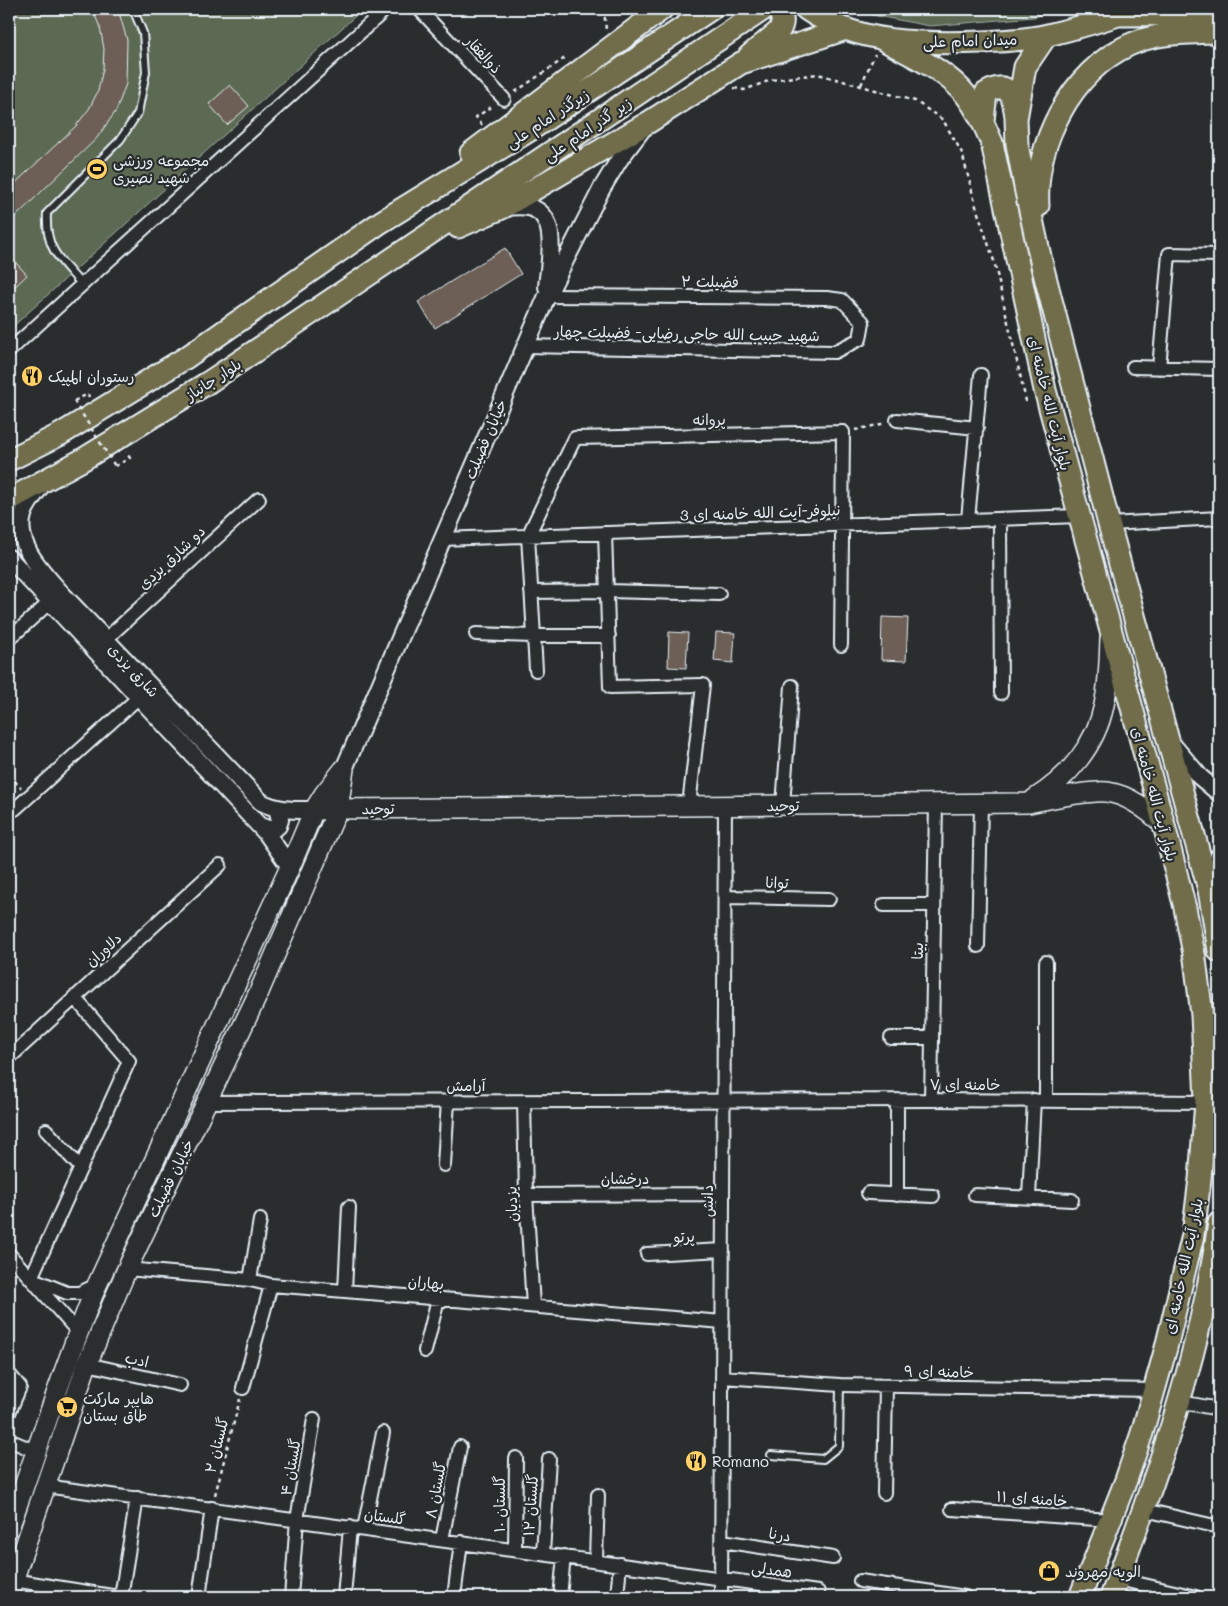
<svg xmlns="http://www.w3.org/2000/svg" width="1228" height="1606" viewBox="0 0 1228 1606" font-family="Mali,'Playpen Sans Arabic',sans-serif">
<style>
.green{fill:#5c6b53;stroke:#a2aea6}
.building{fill:#6d5e54;stroke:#e8f1f8}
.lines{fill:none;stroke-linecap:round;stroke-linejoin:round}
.service-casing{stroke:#e8f1f8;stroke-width:10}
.minor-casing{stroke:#e8f1f8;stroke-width:16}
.tertiary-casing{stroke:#e8f1f8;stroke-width:20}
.secondary-casing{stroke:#e8f1f8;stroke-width:22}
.primary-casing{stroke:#e8f1f8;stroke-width:25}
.path{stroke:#e8f1f8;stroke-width:2.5;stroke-dasharray:4 4;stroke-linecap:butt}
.service{stroke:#2a2d2e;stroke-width:6}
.minor{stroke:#2a2d2e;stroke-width:12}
.tertiary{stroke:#2a2d2e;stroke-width:16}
.secondary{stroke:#2a2d2e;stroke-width:19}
.primary{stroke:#716d4b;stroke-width:21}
.path-bridge{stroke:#e8f1f8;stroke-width:2.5;stroke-dasharray:4 4;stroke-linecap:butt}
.labels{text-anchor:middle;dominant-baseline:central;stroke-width:4.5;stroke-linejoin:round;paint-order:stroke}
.street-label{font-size:15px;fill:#e8f1f8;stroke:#2a2d2e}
.poi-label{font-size:15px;fill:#e8f1f8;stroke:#2a2d2e;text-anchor:start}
</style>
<rect width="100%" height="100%" fill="#2a2d2e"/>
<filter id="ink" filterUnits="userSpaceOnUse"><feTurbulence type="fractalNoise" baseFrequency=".02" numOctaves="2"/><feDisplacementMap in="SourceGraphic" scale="10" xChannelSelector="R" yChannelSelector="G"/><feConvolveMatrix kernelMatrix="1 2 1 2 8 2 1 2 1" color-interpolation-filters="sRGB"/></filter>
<g filter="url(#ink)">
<!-- green -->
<path class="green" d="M9,9H363L9,330Z
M845,9H1063L1034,17L930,26L851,11Z"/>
<!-- building -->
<path class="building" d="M92,9H118L127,40L126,84L116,111L96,139L9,223V189L75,127L89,109L98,91L103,69L104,49L100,27Z
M230,85L249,106L227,125L209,104Z
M505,248L521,274L435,328L418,302Z
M9,255L27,275L9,292Z
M882,617L908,618L906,661L881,660Z
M669,632L688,633L686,668L668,667Z
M716,632L735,633L733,663L714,661Z"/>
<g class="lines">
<!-- service casing -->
<g class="service-casing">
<path id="service" d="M82,285C60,259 45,250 47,213L120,140L138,113L146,72L143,33L133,9
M771,1455L823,1459L839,1446L840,1385"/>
</g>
<!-- minor casing -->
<g class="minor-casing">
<path id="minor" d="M419,9L504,99
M525,346L834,352L860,339L863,322L842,300L827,298L547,296
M9,351L386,9
M1133,367L1219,369
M1159,368L1169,254L1219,255
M897,420L977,428
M1000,519L1001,693
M968,520L981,375
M1109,524L1219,518
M605,533L610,687L703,685L689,805
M442,539L1079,516
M531,592L608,591L719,594
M476,634L534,636H609
M9,639L50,602
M106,639L259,499
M536,670L528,536L575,438L843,432L841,645
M783,805L792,686
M15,809L139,697
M725,897L829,899
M884,905H934
M978,946L981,803
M891,1038H932
M9,1058L220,865
M931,1100L936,803
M1046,1100V962
M524,1101L526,1195L533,1306
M207,1102L931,1100L1206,1102
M46,1130L81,1168
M444,1165L448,1101
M868,1193L933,1196
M526,1195L723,1194
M897,1195V1100
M975,1195L1072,1200
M1029,1197L1034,1100
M9,1254L78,1332
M647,1254L723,1250
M127,1269L250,1280L271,1285L723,1322
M31,1278L129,1061L74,997
M33,1279L67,1293H79L97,1285
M250,1280L260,1220
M345,1291L349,1207
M425,1351L438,1299
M87,1364L180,1385
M9,1374L20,1387L9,1413
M722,1377L840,1385L1155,1390
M243,1388L271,1285
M1180,1402L1219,1409
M9,1440L37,1452
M45,1486L818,1592
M884,1493L886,1386
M952,1509L1110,1520
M1145,1510L1219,1527
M364,1529L383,1433
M442,1540L460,1447
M722,1541L833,1558
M515,1550L516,1458
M543,1553L549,1459
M596,1560L598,1495
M1118,1579L1196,1597
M13,1580L118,1597
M860,1581L965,1597
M121,1597L137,1498
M199,1597L212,1508
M291,1597L297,1520L314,1419
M344,1597L350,1527
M454,1597L461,1542
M560,1597L564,1556
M617,1597L620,1564
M721,1597L725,805"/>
</g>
<!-- tertiary casing -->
<g class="tertiary-casing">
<path id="tertiary" d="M504,207C511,207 520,205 528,207C561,213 549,264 547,287
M44,482C37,492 26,504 23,515C14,545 44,573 61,593L261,802C278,811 295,810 314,810
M9,558L267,834L290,867
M1171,743L1200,777L1219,793
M344,769L547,296L602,188L619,160L644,127
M260,826L271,830L278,826L280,820L277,808
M1209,890L1219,856"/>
</g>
<!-- secondary casing -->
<g class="secondary-casing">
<path id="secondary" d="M1034,799C1068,778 1096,745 1104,705C1109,683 1109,661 1110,639
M314,810L338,809L1029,803C1048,799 1089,790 1107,792C1129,795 1148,810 1164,825
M9,1528C39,1447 64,1364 97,1285L290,867L314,810L324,794L343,770
M9,1593L87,1364L127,1269L259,992L338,809L344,769"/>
</g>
<!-- primary casing -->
<g class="primary-casing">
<path id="primary" d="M806,9C857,45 924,44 983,42C1004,41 1027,40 1048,35C1077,28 1107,19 1136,9
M1120,15L1219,14
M1046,36L1025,67L1016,119L1017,144L1026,192L1041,261L1109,524L1209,890L1219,951
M882,39C910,55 945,69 966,95C977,109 985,126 992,143L1045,390L1164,825L1185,908L1195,959L1202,1015L1206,1102L1200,1179L1193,1235L1166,1348L1142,1433L1126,1480L1080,1597
M749,56L779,31C784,23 783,16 777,9
M983,121L986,93C1010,79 1013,97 1016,116
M471,153L662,9
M1038,206C1034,144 1071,72 1129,45C1157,32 1189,33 1219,32
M458,227L504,207L649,122L741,63L846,29
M9,460L61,434L187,357L381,222L530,130L711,9
M9,500L82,460L209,382L764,9
M1111,1597C1157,1476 1201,1353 1219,1223"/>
</g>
<!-- path -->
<path class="path" d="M604,9L606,30
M861,85L875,54
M734,88L744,90L771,80L818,74L915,101L943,120L962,153L977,210L994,261L1026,401L1030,399
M515,92L568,56
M482,125L476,117L493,106
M74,401L88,394L89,397
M855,430L886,423
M115,466L130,458L126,452
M9,775L21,788
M215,1495L240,1399"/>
<!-- service -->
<use href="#service" class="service"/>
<!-- minor -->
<use href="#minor" class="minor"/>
<!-- tertiary -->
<use href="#tertiary" class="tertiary"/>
<!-- secondary -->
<use href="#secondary" class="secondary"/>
<!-- primary -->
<use href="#primary" class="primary"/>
<!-- path-bridge -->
<path class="path-bridge" d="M74,401L115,466"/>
</g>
</g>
<!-- icons -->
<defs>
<g id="stadium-disc" transform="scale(1.125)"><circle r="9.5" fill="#ffd166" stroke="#2a2d2e"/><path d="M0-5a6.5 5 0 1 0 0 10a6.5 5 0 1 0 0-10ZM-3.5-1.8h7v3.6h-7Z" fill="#111"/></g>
<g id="restaurant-disc" transform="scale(1.125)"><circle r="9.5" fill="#ffd166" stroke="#2a2d2e"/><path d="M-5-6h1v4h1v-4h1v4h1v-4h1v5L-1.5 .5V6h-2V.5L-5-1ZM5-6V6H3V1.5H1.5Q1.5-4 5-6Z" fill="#111"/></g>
<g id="supermarket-disc" transform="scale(1.125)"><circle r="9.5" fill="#ffd166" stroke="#2a2d2e"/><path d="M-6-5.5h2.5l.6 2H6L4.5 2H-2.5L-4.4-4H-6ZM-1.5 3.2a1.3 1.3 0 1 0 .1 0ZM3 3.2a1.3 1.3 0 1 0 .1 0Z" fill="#111"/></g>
<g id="shop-disc" transform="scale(1.125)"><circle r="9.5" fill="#ffd166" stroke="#2a2d2e"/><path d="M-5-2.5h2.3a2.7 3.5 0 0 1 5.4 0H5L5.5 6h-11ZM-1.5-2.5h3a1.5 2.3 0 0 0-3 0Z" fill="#111"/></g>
</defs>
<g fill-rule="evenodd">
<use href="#stadium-disc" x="97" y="169"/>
<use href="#restaurant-disc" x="32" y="376"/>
<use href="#supermarket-disc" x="67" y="1407"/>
<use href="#restaurant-disc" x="696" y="1461"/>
<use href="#shop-disc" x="1049" y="1571"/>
</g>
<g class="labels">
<!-- street labels -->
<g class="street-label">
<text transform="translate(970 40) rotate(-2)">میدان امام علی</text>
<text transform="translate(484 54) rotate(47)">ذوالفقار</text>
<text transform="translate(547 118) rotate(-33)">زیرگذر امام علی</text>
<text transform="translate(587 129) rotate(-34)">زیر گذر امام علی</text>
<text transform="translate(710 281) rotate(1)">فضیلت ۲</text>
<text transform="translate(687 333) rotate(1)">شهید حبیب الله حاجی رضایی- فضیلت چهار</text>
<text transform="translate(213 379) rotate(-33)">بلوار جانباز</text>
<text transform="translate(1050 403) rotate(76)">بلوار آیت الله خامنه ای</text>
<text transform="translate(709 419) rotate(-1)">پروانه</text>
<text transform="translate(485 439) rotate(-67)">خیابان فضیلت</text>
<text transform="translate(760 512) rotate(-2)">نیلوفر-آیت الله خامنه ای 3</text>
<text transform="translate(171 557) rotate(-43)">دو شارق یزدی</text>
<text transform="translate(134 670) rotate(47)">شارق یزدی</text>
<text transform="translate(1155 794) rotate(75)">بلوار آیت الله خامنه ای</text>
<text transform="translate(783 805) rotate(-1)">توحید</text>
<text transform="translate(378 808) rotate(-1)">توحید</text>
<text transform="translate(777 882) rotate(1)">توانا</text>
<text transform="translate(103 949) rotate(-42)">دلاوران</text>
<text transform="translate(917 951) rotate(-89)">بیتا</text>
<text x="965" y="1084">خامنه ای ۷</text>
<text x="466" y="1085">آرامش</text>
<text transform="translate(170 1178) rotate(-64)">خیابان فضیلت</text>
<text x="625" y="1178">درخشان</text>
<text transform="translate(707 1201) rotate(-90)">دانش</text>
<text transform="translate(511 1204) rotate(-92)">یزدیان</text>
<text transform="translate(684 1236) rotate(-3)">پرتو</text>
<text transform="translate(1183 1266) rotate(-78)">بلوار آیت الله خامنه ای</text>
<text transform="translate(426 1282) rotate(5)">بهاران</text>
<text transform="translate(137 1359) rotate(13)">ادب</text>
<text transform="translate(939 1371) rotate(1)">خامنه ای ۹</text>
<text transform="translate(216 1445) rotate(-76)">گلستان ۲</text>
<text transform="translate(290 1467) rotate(-80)">گلستان ۴</text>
<text transform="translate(435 1490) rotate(-79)">گلستان ۸</text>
<text transform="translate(1032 1498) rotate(4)">خامنه ای ۱۱</text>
<text transform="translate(499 1504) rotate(-90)">گلستان ۱۰</text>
<text transform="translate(530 1505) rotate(-86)">گلستان ۱۲</text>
<text transform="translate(385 1516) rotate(8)">گلستان</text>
<text transform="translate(780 1534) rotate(9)">درنا</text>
<text transform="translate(772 1569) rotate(8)">همدلی</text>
</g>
<!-- poi labels -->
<g class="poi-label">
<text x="113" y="160">مجموعه ورزشی<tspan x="113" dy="17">شهید نصیری</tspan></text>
<text x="48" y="376">رستوران المپیک</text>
<text x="83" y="1398">هایپر مارکت<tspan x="83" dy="17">طاق بستان</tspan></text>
<text x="712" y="1461">Romano</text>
<text x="1065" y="1571">الویه مهروند</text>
</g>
</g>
<!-- margin -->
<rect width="1228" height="1606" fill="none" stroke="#2a2d2e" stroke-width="30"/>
<rect x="15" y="15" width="1198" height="1576" fill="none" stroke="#e8f1f8" stroke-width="2" filter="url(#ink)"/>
</svg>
